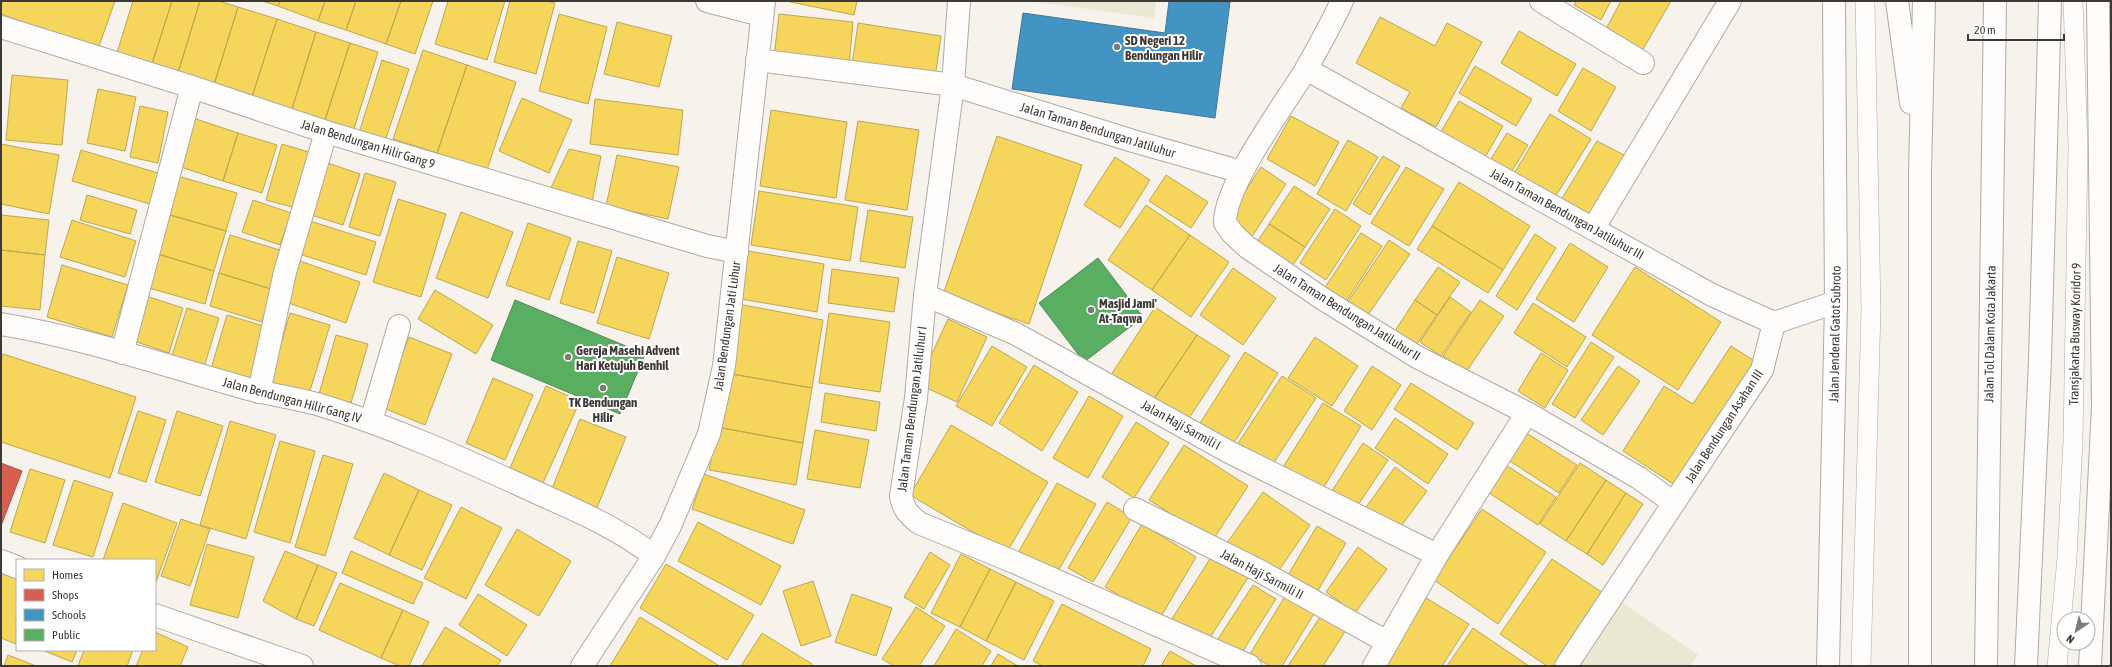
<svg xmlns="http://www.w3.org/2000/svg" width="2112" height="667" viewBox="0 0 2112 667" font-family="'Asap Condensed',sans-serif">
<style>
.green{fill:#e9e8d2}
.homes{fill:#f6d55c;stroke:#bea651}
.shops{fill:#d6604d;stroke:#a85446}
.schools{fill:#4393c3;stroke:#417899}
.public{fill:#5aae61;stroke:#518b54}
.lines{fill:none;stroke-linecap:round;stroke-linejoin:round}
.lane-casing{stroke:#aeaaa6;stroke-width:20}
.street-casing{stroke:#aeaaa6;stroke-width:24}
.secondary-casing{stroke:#aeaaa6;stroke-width:24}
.highway-casing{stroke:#aeaaa6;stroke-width:24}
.lane{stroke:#fefdfc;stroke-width:19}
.street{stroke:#fefdfc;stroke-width:22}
.secondary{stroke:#fefdfc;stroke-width:22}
.highway{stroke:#fefdfc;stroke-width:22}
.poi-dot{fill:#7e7a76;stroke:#fff;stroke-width:1.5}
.labels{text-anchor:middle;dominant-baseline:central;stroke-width:4;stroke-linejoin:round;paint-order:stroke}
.poi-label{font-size:13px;font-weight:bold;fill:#3d3936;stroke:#fff;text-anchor:start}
.street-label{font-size:13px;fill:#3d3936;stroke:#fff}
</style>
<rect width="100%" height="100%" fill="#f7f2ec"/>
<!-- green -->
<path class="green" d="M1030,1H1156L1154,18Z
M1620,601L1698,655L1690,666H1575Z"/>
<!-- homes -->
<path class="homes" d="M2,1H115L98,49L1,14Z
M133,1H172L151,67L116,56Z
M172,1H200L177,76L151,67Z
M200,1H219L238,7L213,88L177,76Z
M262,1H280L278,6Z
M280,1H325L318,21L278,6Z
M325,1H356L346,30L318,21Z
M356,1H401L386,44L346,30Z
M401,1H433L415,54L386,44Z
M448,1H505L487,60L435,44Z
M510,1H546L555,3L536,74L494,62Z
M786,1H857L854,15Z
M1576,1H1611L1601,20L1574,5Z
M1621,1H1671L1642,51L1607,27Z
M238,7L277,19L251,100L213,88Z
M559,14L607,27L588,104L539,91Z
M779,14L853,22L849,66L774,57Z
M1380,17L1435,46L1447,23L1482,42L1436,127L1401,108L1410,92L1356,63Z
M277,19L316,32L291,112L251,100Z
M617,22L672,36L659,87L604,74Z
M858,23L941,36L935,78L852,65Z
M1519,31L1576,64L1557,96L1501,63Z
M316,32L350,43L324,123L291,112Z
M350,43L378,52L353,132L324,123Z
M423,50L467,65L437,153L393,139Z
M382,60L409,69L383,147L357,139Z
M467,65L516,82L487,170L437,153Z
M1475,66L1532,99L1516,126L1459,93Z
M1583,68L1616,87L1591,131L1558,111Z
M12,75L68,80L62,145L6,140Z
M98,89L136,97L125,151L87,143Z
M522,98L572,120L549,173L499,151Z
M595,99L683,110L678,155L590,144Z
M1459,101L1503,126L1483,161L1439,135Z
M140,106L168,112L158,163L130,157Z
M771,110L847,122L836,198L760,186Z
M1550,114L1591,139L1552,202L1512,177Z
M1291,116L1339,142L1315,186L1267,159Z
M190,117L238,133L223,181L175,165Z
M858,121L919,130L907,210L845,200Z
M238,133L277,145L262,193L223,181Z
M1507,133L1528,145L1507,179L1486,167Z
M997,136L1082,165L1029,324L943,295Z
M1348,140L1378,157L1346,211L1317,194Z
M1597,141L1626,156L1591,215L1561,200Z
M1,144L59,155L49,214L1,204Z
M282,144L312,153L296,208L266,200Z
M569,149L601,156L591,207L549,192Z
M81,150L158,173L150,204L72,181Z
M617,155L679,167L668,219L606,206Z
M1383,156L1400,166L1370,215L1353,204Z
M1115,157L1150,180L1120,228L1084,205Z
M322,161L360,174L343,225L305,213Z
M1261,167L1286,184L1251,238L1225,222Z
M1406,167L1444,189L1409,246L1371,223Z
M365,173L396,182L380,236L349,227Z
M174,175L237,193L226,231L163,213Z
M1166,175L1208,202L1191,228L1149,201Z
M1459,182L1530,226L1503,270L1432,226Z
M1294,186L1330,209L1305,247L1269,224Z
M759,191L858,207L850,261L751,245Z
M87,195L137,210L130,234L80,220Z
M398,199L446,214L421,297L373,282Z
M253,200L291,213L280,245L242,232Z
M1146,205L1190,235L1152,290L1108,260Z
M1335,209L1361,226L1326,280L1300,263Z
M868,210L913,217L905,268L860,261Z
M461,212L513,232L488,298L436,278Z
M163,213L226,231L214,271L151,252Z
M1,215L49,220L45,255L1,250Z
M72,220L136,241L125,277L60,257Z
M310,221L376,242L366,275L299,254Z
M528,223L571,238L549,300L506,285Z
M1269,224L1305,247L1289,271L1253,248Z
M1432,226L1503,270L1488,293L1417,249Z
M1361,233L1382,246L1341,310L1320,295Z
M1535,234L1556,248L1517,310L1496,296Z
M230,235L283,251L271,289L219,273Z
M1190,235L1229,262L1191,317L1152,290Z
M1389,240L1410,254L1368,315L1348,302Z
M578,241L612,251L594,313L560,303Z
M1570,243L1608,267L1574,322L1536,299Z
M1,250L45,255L40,310L1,306Z
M742,250L824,264L817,312L735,298Z
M151,252L214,271L205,304L142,286Z
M617,257L669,273L649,339L597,323Z
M297,260L360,282L346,323L283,301Z
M62,265L128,285L112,337L47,317Z
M1438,267L1460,282L1437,315L1415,300Z
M1635,267L1721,322L1678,390L1592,335Z
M1233,268L1276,298L1243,345L1200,315Z
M832,269L899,278L894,312L828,303Z
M219,273L271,289L262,322L210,306Z
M435,290L493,325L476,354L418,319Z
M146,296L183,308L169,353L131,340Z
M1450,297L1471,312L1441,356L1420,342Z
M1415,300L1437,315L1412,351L1391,337Z
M1480,300L1504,316L1466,372L1443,356Z
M1533,303L1586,337L1567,367L1514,333Z
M738,304L823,320L812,388L726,373Z
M1155,307L1197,335L1152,402L1111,375Z
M187,308L219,318L203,370L171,359Z
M290,313L330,325L309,394L270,382Z
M829,313L890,322L880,392L819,383Z
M227,315L270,328L254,385L210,372Z
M948,319L987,337L957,402L918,384Z
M336,335L368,344L351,403L319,394Z
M1197,335L1230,356L1185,424L1152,402Z
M409,337L452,354L425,425L381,407Z
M1315,337L1358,366L1332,406L1288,378Z
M1591,342L1614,357L1575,418L1552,404Z
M992,346L1027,367L992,426L956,406Z
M1731,346L1761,365L1681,489L1623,451L1664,386L1693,404Z
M1245,352L1278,373L1230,449L1197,428Z
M1541,353L1568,370L1545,408L1518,391Z
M3,354L136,397L110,478L1,442V361Z
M1034,365L1078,392L1042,451L999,423Z
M1372,366L1401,385L1372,430L1344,411Z
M1618,366L1640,381L1603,435L1581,420Z
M726,373L812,388L803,443L717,427Z
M1282,376L1316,398L1271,467L1237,445Z
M493,378L533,395L505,460L466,443Z
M1411,383L1474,423L1457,450L1394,409Z
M546,386L580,401L543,483L510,468Z
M825,393L880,402L876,431L821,422Z
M1089,396L1123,416L1088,478L1053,458Z
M1323,403L1361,426L1319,495L1280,472Z
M138,411L166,420L146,482L118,473Z
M177,411L223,426L200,496L155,482Z
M1395,418L1448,454L1428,484L1375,448Z
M580,419L626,437L594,515L549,496Z
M230,421L276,435L246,539L200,525Z
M1136,422L1169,443L1134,498L1102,477Z
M951,425L1048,482L1007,552L910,495Z
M717,427L803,443L796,485L709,470Z
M815,430L869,440L860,488L807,479Z
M1523,431L1577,465L1559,493L1505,458Z
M280,441L315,451L290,543L254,532Z
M1363,443L1388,460L1354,511L1330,494Z
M1184,445L1248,486L1213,540L1149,500Z
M323,455L353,464L325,556L295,547Z
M1498,460L1556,497L1538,525L1480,487Z
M1580,463L1606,480L1566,541L1540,524Z
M1395,467L1427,491L1396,533L1364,510Z
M30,469L65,480L45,543L10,532Z
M384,473L419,490L389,555L354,538Z
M704,474L805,510L793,544L692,509Z
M74,480L113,493L93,557L53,545Z
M1606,480L1626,493L1587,554L1566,541Z
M1057,483L1096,504L1056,575L1018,553Z
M419,490L452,505L422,570L389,555Z
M1263,492L1310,525L1275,576L1227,543Z
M1626,493L1643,504L1603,565L1587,554Z
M1107,502L1132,517L1093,582L1068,568Z
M123,503L177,523L156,582L155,560H103Z
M461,507L502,528L466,599L424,578Z
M1482,509L1546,552L1498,624L1434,580Z
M181,519L210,529L190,586L161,576Z
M698,522L781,566L761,605L678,561Z
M1142,524L1196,557L1159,620L1105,587Z
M1317,526L1346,543L1317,592L1288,575Z
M517,529L571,561L539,616L485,585Z
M207,544L254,557L238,618L190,605Z
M1358,547L1387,569L1355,613L1326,592Z
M285,551L318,565L296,619L263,601Z
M351,551L423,583L413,604L342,573Z
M930,552L950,565L924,609L904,597Z
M961,554L990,569L960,627L931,613Z
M1213,554L1249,576L1206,644L1170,622Z
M1552,559L1606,595L1557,666H1547L1500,634Z
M666,564L754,615L727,660L640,608Z
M318,565L337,573L314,626L296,619Z
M1,569L17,576L16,644L1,638Z
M990,569L1016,582L986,641L960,627Z
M813,581L831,636L801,646L783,591Z
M1016,582L1054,601L1024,660L986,641Z
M340,583L403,610L381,658L319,630Z
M1253,585L1276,599L1239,657L1216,642Z
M1287,593L1315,612L1282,666H1270L1250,654Z
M478,594L527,625L507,656L459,625Z
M852,594L892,608L876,656L835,642Z
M1426,598L1469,624L1442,666H1383L1378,663Z
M1062,604L1151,649L1143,666H1043L1033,661Z
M916,607L945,626L919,666H894L882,659Z
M403,610L429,622L409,666H400L381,658Z
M1322,614L1346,630L1323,666H1288Z
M640,617L718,665L717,666H610Z
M445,627L501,660L497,666H422Z
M1473,628L1529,666H1447Z
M956,629L991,651L982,666H934Z
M155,632L188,647L180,666H136L143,650H155Z
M762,633L812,664L811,666H741Z
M42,650H77L72,662Z
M84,650H133L127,666H78Z
M1170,651L1196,666H1161Z
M998,654L1018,666H991Z
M8,655L36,666H4Z"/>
<!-- shops -->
<path class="shops" d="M1,463L22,471L1,526Z"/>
<!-- schools -->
<path class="schools" d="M1169,1L1230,2L1215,118L1012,89L1023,13L1165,33Z"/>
<!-- public -->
<path class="public" d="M1098,258L1143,317L1084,362L1039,303Z
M515,300L645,354L620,414L491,360Z"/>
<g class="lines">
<!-- lane casing -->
<g class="lane-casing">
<path id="lane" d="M1861,666L1871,310L1865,1
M2057,666L2067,558L2073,441L2078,146L2073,1"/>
</g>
<!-- street casing -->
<g class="street-casing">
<path id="street" d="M707,1L762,15
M959,1L953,85L925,295L916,398L901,496C903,509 909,515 919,523L1014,562L1250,666
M1342,1C1331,25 1318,48 1305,71C1284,105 1224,186 1225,223L1233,234L1247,247L1323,299L1417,357L1527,413L1639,478L1674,503
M1541,1L1643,63
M1,27L192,87L326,132L707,246L737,252
M757,60L953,85L1133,141L1242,172
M1306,69L1712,295L1774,323L1836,302
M1593,229L1730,1
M925,295L1016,334L1229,452L1437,555
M122,353L192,87
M259,392L285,272L326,132
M371,421L399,326
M1135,509L1256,569L1387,642
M1,561L17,567
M155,615L302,666
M1374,666L1437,555L1527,413
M1566,666L1762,370L1774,323"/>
</g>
<!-- secondary casing -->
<g class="secondary-casing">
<path id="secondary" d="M1,324C81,337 160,364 238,386C264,394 291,397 317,404C390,426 461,458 531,490C573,509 617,527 654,556
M582,666L654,556L670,526L709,434L724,366L764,1"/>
</g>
<!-- highway casing -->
<g class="highway-casing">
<path id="highway" d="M1897,1L1911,103
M1828,666L1836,302L1834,1
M1920,666V173L1924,1
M1986,666L1995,1
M2026,666L2040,360L2050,1
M2090,666L2103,406L2098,1"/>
</g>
<!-- lane -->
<use href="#lane" class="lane"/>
<!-- street -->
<use href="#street" class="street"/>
<!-- secondary -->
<use href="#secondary" class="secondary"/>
<!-- highway -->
<use href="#highway" class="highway"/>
</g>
<!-- markers -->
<g class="poi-dot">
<circle cx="1117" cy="47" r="4"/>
<circle cx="1091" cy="310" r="4"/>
<circle cx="568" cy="357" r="4"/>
<circle cx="603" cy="388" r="4"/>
</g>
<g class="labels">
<!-- poi labels -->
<g class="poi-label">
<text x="1125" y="40">SD Negeri 12<tspan x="1125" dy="15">Bendungan Hilir</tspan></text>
<text x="1099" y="303">Masjid Jami'<tspan x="1099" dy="15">At-Taqwa</tspan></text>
<text x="576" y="350">Gereja Masehi Advent<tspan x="576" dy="15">Hari Ketujuh Benhil</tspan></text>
<text x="603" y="402" text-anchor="middle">TK Bendungan<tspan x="603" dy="15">Hilir</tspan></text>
</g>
<!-- street labels -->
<g class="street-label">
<text transform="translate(1098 130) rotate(17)">Jalan Taman Bendungan Jatiluhur</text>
<text transform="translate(368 144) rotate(17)">Jalan Bendungan Hilir Gang 9</text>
<text transform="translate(1567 214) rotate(29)">Jalan Taman Bendungan Jatiluhur III</text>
<text transform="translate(1347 312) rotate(32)">Jalan Taman Bendungan Jatiluhur II</text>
<text transform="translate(727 326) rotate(-82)">Jalan Bendungan Jati Luhur</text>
<text transform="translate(1835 334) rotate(-89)">Jalan Jenderal Gatot Subroto</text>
<text transform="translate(1990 334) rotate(-89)">Jalan Tol Dalam Kota Jakarta</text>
<text transform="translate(2075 334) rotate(-89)">Transjakarta Busway Koridor 9</text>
<text transform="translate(292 400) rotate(15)">Jalan Bendungan Hilir Gang IV</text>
<text transform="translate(912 409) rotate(-83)">Jalan Taman Bendungan Jatiluhur I</text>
<text transform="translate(1181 425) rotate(29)">Jalan Haji Sarmili I</text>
<text transform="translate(1724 426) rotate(-57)">Jalan Bendungan Asahan III</text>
<text transform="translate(1262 574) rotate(28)">Jalan Haji Sarmili II</text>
</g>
</g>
<!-- border -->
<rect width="2112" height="667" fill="none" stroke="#3d3936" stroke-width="4"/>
<!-- legend -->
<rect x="16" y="559" width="140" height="92" fill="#ffffff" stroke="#b1b0af"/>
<rect x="24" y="569" width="20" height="12" fill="#f6d55c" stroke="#b1b0af"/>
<text x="52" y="579" font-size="12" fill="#3d3936">Homes</text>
<rect x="24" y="589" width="20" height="12" fill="#d6604d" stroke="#b1b0af"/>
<text x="52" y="599" font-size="12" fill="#3d3936">Shops</text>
<rect x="24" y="609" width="20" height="12" fill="#4393c3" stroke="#b1b0af"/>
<text x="52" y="619" font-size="12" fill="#3d3936">Schools</text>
<rect x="24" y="629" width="20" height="12" fill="#5aae61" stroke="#b1b0af"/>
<text x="52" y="639" font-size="12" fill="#3d3936">Public</text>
<!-- north arrow -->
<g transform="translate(2076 631) rotate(215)"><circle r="19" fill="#ffffff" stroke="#b1b0af"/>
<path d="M0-3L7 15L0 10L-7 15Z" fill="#7e7a76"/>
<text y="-6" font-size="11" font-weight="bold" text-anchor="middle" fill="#3d3936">N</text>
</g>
<!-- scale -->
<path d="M1968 34v6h96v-6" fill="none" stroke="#3d3936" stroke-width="2"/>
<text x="1974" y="34" font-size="12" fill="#3d3936" stroke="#ffffff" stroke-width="3" paint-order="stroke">20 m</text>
</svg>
